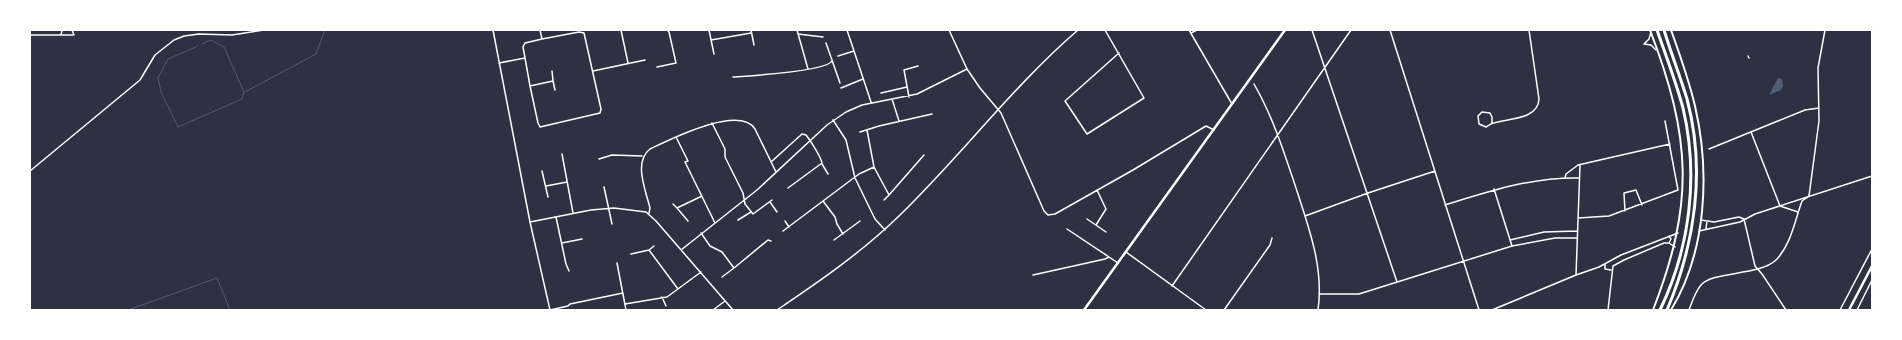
<svg xmlns="http://www.w3.org/2000/svg" width="1902" height="340" viewBox="0 0 1902 340" font-family="'Source Sans 3',sans-serif">
<style>
.water{fill:#4f5d75}
.lines{fill:none;stroke-linecap:round;stroke-linejoin:round}
.stream{stroke:#4f5d75;stroke-width:1}
.pedestrian{stroke:#fff;stroke-width:1.5}
.minor{stroke:#fff;stroke-width:1.5}
.tertiary{stroke:#fff;stroke-width:2}
.secondary{stroke:#fff;stroke-width:2.5}
.primary{stroke:#fff;stroke-width:2.5}
.trunk{stroke:#fff;stroke-width:3}
</style>
<rect width="100%" height="100%" fill="#2d3142"/>
<!-- water -->
<path class="water" d="M1778,78L1782,79L1783,86L1781,90L1769,95Z"/>
<g class="lines">
<!-- stream -->
<path class="stream" d="M198,46L168,59L158,78L161,92L178,127L242,99L244,92L224,47L211,40L202,44
M245,92L316,54L325,30
M128,310L217,278L230,310"/>
<!-- pedestrian -->
<path class="pedestrian" d="M1748,56L1749,58"/>
<!-- minor -->
<path class="minor" d="M493,30L530,222L550,310
M540,30L542,39L579,32L584,33L601,109L600,113L540,127L538,123L530,86L553,81L555,90
M621,30L628,63
M709,30L714,54
M751,30L754,45
M797,30L808,69
M847,30L871,102
M949,30L967,69L980,88L1001,113L1044,211L1048,215L1055,214L1133,170L1206,126L1214,130
M1105,30L1144,98L1087,134L1065,101L1119,53
M1189,30L1232,104
M1312,30L1397,282
M1390,30L1479,310
M1191,33L1197,30
M798,34L823,37
M30,35H74L72,30
M61,35L62,30
M711,40L751,33
M826,43L840,83
M1644,44L1651,45L1656,50
M1644,44L1649,39L1651,32
M838,56L854,51
M525,58L530,86
M499,63L525,58L523,47L525,43L542,39
M657,67L676,63L669,32L667,30
M552,71L553,81
M593,71L645,60
M733,77C748,76 827,71 832,61
M1254,84C1273,117 1284,152 1296,188C1309,228 1324,268 1318,310
M841,88L863,79
M881,93L907,87
M909,97L904,70L918,66
M892,99L899,121
M833,120L846,140L855,178L875,219L885,230
M712,123L725,149V157L743,193L745,204L753,214L772,200
M1492,123V117L1490,113L1482,112L1478,116L1479,124L1486,127C1488,126 1489,125 1491,124C1505,118 1538,121 1539,99L1529,30
M867,130L874,167L889,195L884,200
M860,132L879,126L932,114
M1751,132L1780,206L1798,212
M676,137L688,161L685,162L715,223
M1709,149L1805,110L1819,108
M562,154L573,213
M599,159L612,155L642,156
M771,162L802,134L806,135C810,140 821,157 822,163L788,188
M822,164L828,174
M30,171L140,80L155,55L174,40L184,36L199,34L232,35L264,30
M542,171L548,197
M1565,178L1566,174L1578,165L1670,144
M546,186L567,182
M604,187L612,224
M1494,189L1512,246
M889,195L924,155
M1809,196L1819,121L1818,68L1825,30
M823,201L835,217L837,224L843,234
M770,202L777,212
M673,204L677,208L702,196
M1445,205C1490,191 1532,177 1579,178
M677,208L688,221
M1625,211L1624,193L1636,190L1642,205
M649,213L650,208C646,191 633,162 650,149C669,140 739,104 755,129L776,172
M1305,216L1368,193L1435,171
M556,217L566,264L569,271
M1578,218L1609,216L1678,190L1665,121
M1087,219L1106,232
M1744,219L1755,266L1762,274L1786,310
M738,220L751,212
M1701,220L1714,222L1739,217L1744,219
M785,221L789,227
M530,222L591,210L614,208L646,212L656,221L733,310
M1096,225L1106,209L1097,190
M1067,229L1118,263
M1706,229L1707,221
M783,231L859,174L874,167
M1699,231L1740,222L1755,214L1872,176
M701,233L710,246L722,252L734,268L722,277
M1669,236L1671,239L1669,243
M834,240L860,221
M1510,240L1544,232L1577,231
M562,243L582,239
M649,250L654,246
M681,250L757,190L827,125L846,112L862,105L917,94L967,69
M1126,252L1206,310
M631,254L649,250L678,289
M617,263L626,310
M1605,264V269L1611,270
M1613,266L1624,260L1664,243H1669L1675,247
M734,268L768,240L771,241
M1033,275L1105,259L1109,257
M1576,275L1580,165
M1172,286L1351,30
M1319,294H1359L1512,246L1555,238H1577
M662,297L666,306
M625,304L667,297L701,272
M550,310L568,306L570,304L623,293
M713,310L725,301
M777,310C820,281 862,252 899,216C961,156 1013,86 1078,30
M1224,310L1270,245L1272,238
M1492,310L1576,275L1599,267L1621,255L1678,233
M1608,310L1613,266
M1689,310C1692,302 1695,292 1701,285C1713,271 1759,276 1776,260C1791,245 1795,220 1802,201L1808,197
M1840,310L1872,249
M1857,310L1872,280"/>
<!-- tertiary -->
<path class="tertiary" d="M1650,30C1691,137 1695,202 1653,310
M1671,30C1680,55 1689,80 1695,106C1710,171 1707,251 1671,310"/>
<!-- secondary -->
<path class="secondary" d="M1849,310L1872,266"/>
<!-- primary -->
<path class="primary" d="M1084,310L1285,30"/>
<!-- trunk -->
<path class="trunk" d="M1657,30C1666,56 1676,82 1683,108C1699,176 1690,248 1660,310
M1664,30C1671,53 1680,76 1687,99C1706,170 1695,244 1667,310"/>
</g>
<!-- border -->
<rect width="1902" height="340" fill="none" stroke="#ffffff" stroke-width="62"/>
</svg>
